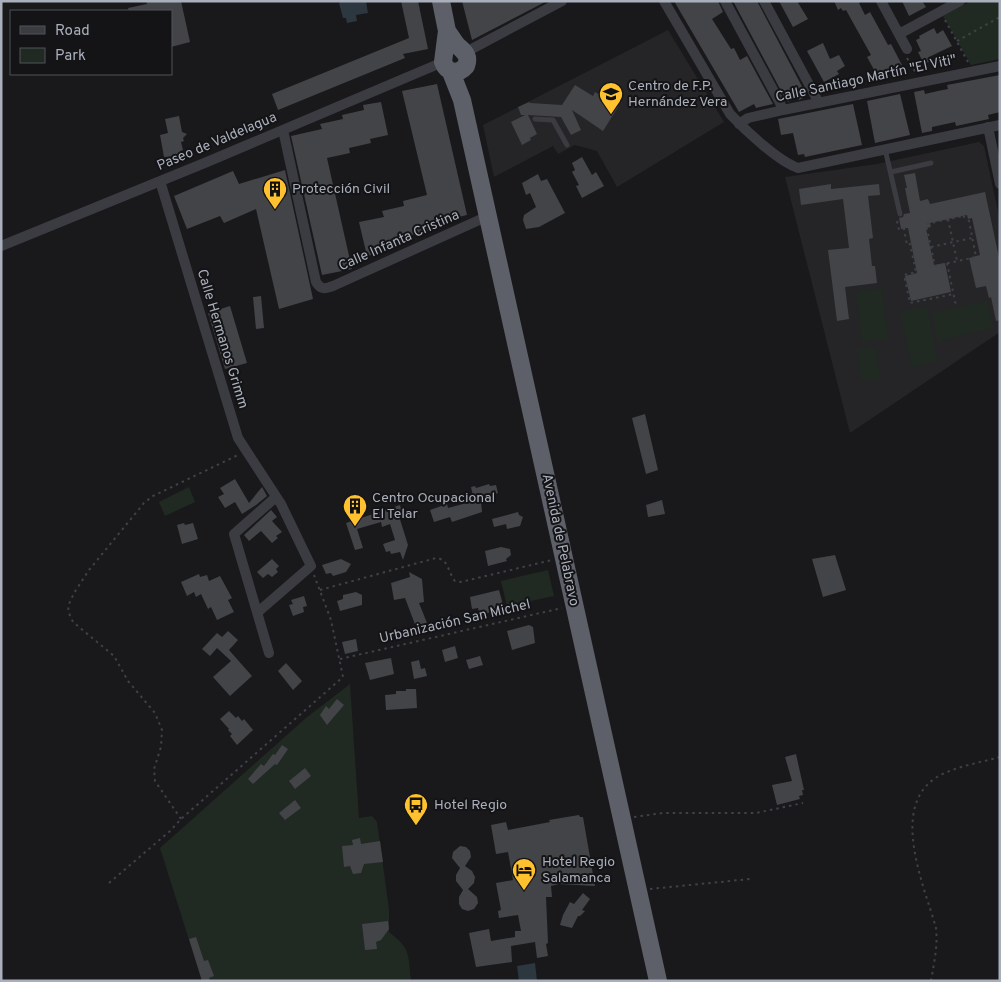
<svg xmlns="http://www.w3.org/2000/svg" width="1001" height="982" viewBox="0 0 1001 982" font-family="Overpass,sans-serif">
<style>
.built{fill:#252528}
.green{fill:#202a22}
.water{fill:#2d3740}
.building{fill:#434448}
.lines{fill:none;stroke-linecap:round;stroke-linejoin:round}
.path{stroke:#3f4148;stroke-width:2;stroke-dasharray:2.5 4;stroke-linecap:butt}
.service{stroke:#3b3c42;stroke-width:5}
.minor{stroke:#3b3c42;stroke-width:10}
.trunk{stroke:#5d6069;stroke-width:18}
.labels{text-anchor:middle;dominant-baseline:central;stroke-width:4;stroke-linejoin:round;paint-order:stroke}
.street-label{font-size:14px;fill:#aaafbc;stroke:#141416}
.poi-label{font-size:14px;fill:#aaafbc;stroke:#141416;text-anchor:start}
</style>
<rect width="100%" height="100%" fill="#19191b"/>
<!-- built -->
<path class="built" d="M668,30L724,122L617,187L597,151L575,145L558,154L553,146L494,177L483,125Z
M979,142L984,146L1000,221V332L850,433L785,177L877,164Z"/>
<!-- green -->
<path class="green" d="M971,1H997L1000,4V59L971,65L943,16Z
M882,288L888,339L862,342L856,291Z
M987,301L993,328L938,341L932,313Z
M927,306L938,361L912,367L900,312Z
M876,347L880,379L861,381L857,349Z
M189,487L195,502L165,516L159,502Z
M548,570L554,596L507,606L501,581Z
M350,684L359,818L372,816L377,822L389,909V932C411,949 408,954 411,981H202L160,848L306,718Z"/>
<!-- water -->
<path class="water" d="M341,1H366L368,13L356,15L357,21L347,23L346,18H343L339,3Z
M535,963L537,981H519L517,966Z"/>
<!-- building -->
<path class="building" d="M146,1H181L190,42L171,47V11H129L128,8L147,4Z
M401,1H418L428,49L403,54L405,58L278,110L272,94L409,38Z
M462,1H547L472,40Z
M674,1H718L723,12L712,19L731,49L734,48L740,60L747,56L773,104L756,108L754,104L739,112Z
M733,1H757L807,96L799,100L797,97L788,102L786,100Z
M779,1H797L808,19L793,27Z
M834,1H862L859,3L865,15L870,12L888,45L891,44L902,65L899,66L903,73L894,78L890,71L878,77L867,57L871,55L846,10L843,11L841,8L838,10Z
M902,1H922L926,7L909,16Z
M934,28L937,34L943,30L952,46L929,57L931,61L924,64L918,52L921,51L916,40L920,38L919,36Z
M823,43L830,59L839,55L845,66L837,71L839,74L824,82L807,51Z
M1000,75V112L988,115L989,119L956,126L955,122L932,127V131L922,133L914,92L924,90L925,94L938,91L948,89L947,85Z
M437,84L467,215L433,223L435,230L411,235L412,239L390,244L391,250L367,256L359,222L384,217L382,211L404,206L403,201L427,195L402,91Z
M575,85L593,96L595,92L618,107L603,131L572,110L581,130L571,135L561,117L528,115L537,134L530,138L531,140L522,145L511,122L525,115H521L518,107L529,102L530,103L562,105Z
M900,94L910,135L875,143L867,101Z
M381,102L388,135L370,139L371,143L349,148L350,153L327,158L352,269L322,275L291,136L322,129L320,124L343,119L342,115L364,110L363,105Z
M853,104L862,145L805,157L804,154L798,155L793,133L781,135L778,119Z
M179,116L182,132L187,134L183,138L184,141L181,142L183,150L180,151L181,156L164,157L160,135L168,133L165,119Z
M582,157L592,175L596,172L604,186L582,198L576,186L579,185L572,172L575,170L572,163Z
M285,170L313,299L279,309L256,209L224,223L220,216L187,229L174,196L233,171L239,184Z
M915,173L920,201L928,199L930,204L985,192L1000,262V320L996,321L991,297L989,298L986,286L976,288L969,258L980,255L972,218L968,219L967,215L930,223L931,227L926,228L934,265L945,263L951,292L911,301L905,276L917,273L908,228L901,229L899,218L903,217L904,214L910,213L905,188H907L904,175Z
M538,174L541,181L547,179L565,213L539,227L526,229L523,220L524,215L536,207L530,193L526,195L522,183Z
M831,184V189L879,184L880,195L868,196L873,238L869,239L872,266H875L877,283L845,287L849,319L837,321L828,250L849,248L843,199L801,205L799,189Z
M261,296L264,328L256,329L253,297Z
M230,306L247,363L225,369L208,313Z
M645,414L658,470L646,474L632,418Z
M235,479L249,503L262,487L267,496L256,505L242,514L235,502L225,508L218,497L224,494L220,488Z
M489,484L490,486L496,485L498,493L492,495L493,498L481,501L482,512L452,522L450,517L434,522L430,510L447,504L448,508L474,501L471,487L475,486L476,488Z
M662,500L665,514L648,517L646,505Z
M400,505L402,512L398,513L408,545L403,560L400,552L391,554L390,551L386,552L383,544L395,540L390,524L382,527L381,522L357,529L363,548L355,550L346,523Z
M271,510L277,517L272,521L282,532L276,536L278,538L272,543L261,531L249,541L244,535Z
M518,512L519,515L523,517L520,526L507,529L506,524L494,527L492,519Z
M184,523L185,525L193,523L198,539L182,544L177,525Z
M501,547L510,549L511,555L506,559L507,561L488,566L485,551Z
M835,555L846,590L823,597L812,559Z
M272,559L279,566L276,569L278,572L272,577L268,574L263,578L257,572Z
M341,559L351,564L346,572L333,576L331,573L326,574L322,565Z
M409,572L422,579L424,602L419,603L427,623L416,627L405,598L394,600L391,583L410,577Z
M199,574L200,577L207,575L209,581L220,576L232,598L228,600L234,612L217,620L211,607L208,609L201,594L196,597L194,592L187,596L181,582Z
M499,590L503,605L496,603L497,610L485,614L484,611L479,612L478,608L472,609L470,597Z
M356,592L362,595V605L340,611L337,601L343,599V595Z
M304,596L307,606L303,607L304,612L293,616L289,605L293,604L291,600Z
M529,625L533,627L535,643L512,650L507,631Z
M228,631L238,640L229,650L252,676L230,696L213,677L231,661L217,648L210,656L202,649L217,633L222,637Z
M356,639L358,651L345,654L342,642Z
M455,646L458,658L445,662L442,650Z
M480,656L483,665L469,669L466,660Z
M391,658L394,674L370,680L365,663Z
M419,660L421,669L425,668L427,676L414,679L411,662Z
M286,663L302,681L293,690L278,671Z
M406,689H416L417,708L386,710L385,695L396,694V691H406Z
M337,699L344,705L327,725L320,715L326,706L329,709Z
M229,711L236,718L238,716L242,721L244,719L253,730L237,745L230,736L232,734L228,730L229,729L220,719Z
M282,745L288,749L277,765L275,764L253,784L248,779L261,764L264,766L273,754L275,755Z
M796,754L804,790H802L803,795L799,796L800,799L777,805L772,785L792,781L785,757Z
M305,768L311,776L295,789L289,781Z
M295,800L301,808L285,820L279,813Z
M579,815L580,817H583L595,886L559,884L551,886L552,897H546L548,943L546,944L548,956L537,958L535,942L511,946L512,962L476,967L469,933L489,929L491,941L515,937V931H521L518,915L499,918L498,911L501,910L496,883L513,880L508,852L496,854L491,825L506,822L508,830L550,822L549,820Z
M360,838L361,844L380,841L383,862L364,864L361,873L353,874L350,866L344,867L342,846L353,845L352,840Z
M460,846L466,847L470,851L471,857L465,866L472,871L475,877L474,883L468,889L477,897L478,903L474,909L468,911L462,909L459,904V897L463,890L456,881V875L460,868L452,858L453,852Z
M583,893L590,899L582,910L585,911L580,916H578L572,928L560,925L563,915L570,902L574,904Z
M388,921L389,929L381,940L376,942L377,949L365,950L362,924Z
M196,937L204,961L208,960L214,976L209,978L210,981H202L189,939Z"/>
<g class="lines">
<!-- path -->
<path class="path" d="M999,1L1000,2
M945,20L968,62
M957,41L1000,17
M907,58L916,73
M963,216L969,221L976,257L935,266L926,224Z
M948,219L957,261
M897,221L899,230L904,229L907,245L910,244L916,272L904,275L910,303L954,294
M931,247L972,238
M947,263L956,306
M320,590L436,558C449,559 448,573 455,581L461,582L552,560
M340,659L562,608
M634,817L663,813H756L803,803
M181,819L155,781L154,769L161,747L162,730L155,713L128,681L114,656L73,622L68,611L69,604L74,593L89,570L144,503L153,496L238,455
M109,883L170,831L181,819L343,677L331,620L314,575
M650,889L750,879
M931,981C934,963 938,946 936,928C924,885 889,807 937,777C956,766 979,763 1000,757"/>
<!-- service -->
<path class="service" d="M535,119L553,120L567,145
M885,149L900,214
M891,172L931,163"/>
<!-- minor -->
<path class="minor" d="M664,1L730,114C745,130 778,161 798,168L1000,125
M725,1L779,101L783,110
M764,1L819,103
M881,1L907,49
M899,34L960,1
M466,52L562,1
M739,124L748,118L783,110L1000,66
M988,127L1000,184
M283,130L316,282C321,290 325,289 333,286L488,216
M160,181L238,438L281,504L311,566L258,612
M1,246L207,162L443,62
M269,653L234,534L276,497"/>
<!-- trunk -->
<path class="trunk" d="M441,1L447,31L443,62C447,73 458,75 466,66C470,55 464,52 457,45C453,41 451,36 447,31
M451,72L462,100L658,981"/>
</g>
<!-- icons -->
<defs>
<g id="school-pin" transform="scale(1.25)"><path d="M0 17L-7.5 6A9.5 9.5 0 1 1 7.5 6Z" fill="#ffc12d" stroke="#141416"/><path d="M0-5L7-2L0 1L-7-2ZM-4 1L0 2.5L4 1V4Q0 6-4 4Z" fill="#111"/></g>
<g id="building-pin" transform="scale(1.25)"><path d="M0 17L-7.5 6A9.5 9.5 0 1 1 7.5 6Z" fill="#ffc12d" stroke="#141416"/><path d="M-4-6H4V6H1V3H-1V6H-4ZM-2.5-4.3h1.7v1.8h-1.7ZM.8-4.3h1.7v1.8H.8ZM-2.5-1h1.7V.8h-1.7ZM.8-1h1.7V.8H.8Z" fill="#111"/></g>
<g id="bus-pin" transform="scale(1.25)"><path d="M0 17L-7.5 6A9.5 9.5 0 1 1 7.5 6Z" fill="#ffc12d" stroke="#141416"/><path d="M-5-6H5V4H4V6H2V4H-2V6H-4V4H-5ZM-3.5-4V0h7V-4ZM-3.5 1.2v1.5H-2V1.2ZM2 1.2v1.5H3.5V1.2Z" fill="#111"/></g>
<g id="hotel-pin" transform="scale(1.25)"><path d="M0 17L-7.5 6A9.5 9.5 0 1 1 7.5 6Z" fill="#ffc12d" stroke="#141416"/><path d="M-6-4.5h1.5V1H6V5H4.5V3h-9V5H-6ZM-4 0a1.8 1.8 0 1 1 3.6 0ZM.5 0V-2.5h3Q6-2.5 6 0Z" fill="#111"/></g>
</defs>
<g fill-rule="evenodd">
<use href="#school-pin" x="611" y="94"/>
<use href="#building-pin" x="275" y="189"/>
<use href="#building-pin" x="355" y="506"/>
<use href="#bus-pin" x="416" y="805"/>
<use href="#hotel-pin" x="524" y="870"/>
</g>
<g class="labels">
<!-- street labels -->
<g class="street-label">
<text transform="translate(866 79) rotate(-12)">Calle Santiago Martín "El Viti"</text>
<text transform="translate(217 142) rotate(-23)">Paseo de Valdelagua</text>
<text transform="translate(399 241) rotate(-24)">Calle Infanta Cristina</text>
<text transform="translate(222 339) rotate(73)">Calle Hermanos Grimm</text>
<text transform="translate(560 540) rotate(78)">Avenida de Pelabravo</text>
<text transform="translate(455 622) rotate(-13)">Urbanización San Michel</text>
</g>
<!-- poi labels -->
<g class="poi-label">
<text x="628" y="86">Centro de F.P.<tspan x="628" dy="16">Hernández Vera</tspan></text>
<text x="292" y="189">Protección Civil</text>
<text x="372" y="498">Centro Ocupacional<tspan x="372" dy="16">El Telar</tspan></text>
<text x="434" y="805">Hotel Regio</text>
<text x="542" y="862">Hotel Regio<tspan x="542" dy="16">Salamanca</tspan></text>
</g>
</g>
<!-- border -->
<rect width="1001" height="982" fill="none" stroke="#aaafbc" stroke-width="5"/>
<!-- legend -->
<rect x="10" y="10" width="162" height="65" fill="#141416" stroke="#505258"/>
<rect x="20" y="26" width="25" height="8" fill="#3b3c42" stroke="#505258"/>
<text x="55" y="35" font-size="15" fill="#aaafbc">Road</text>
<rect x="20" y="48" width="25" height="15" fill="#202a22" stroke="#505258"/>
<text x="55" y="60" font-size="15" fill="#aaafbc">Park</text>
</svg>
